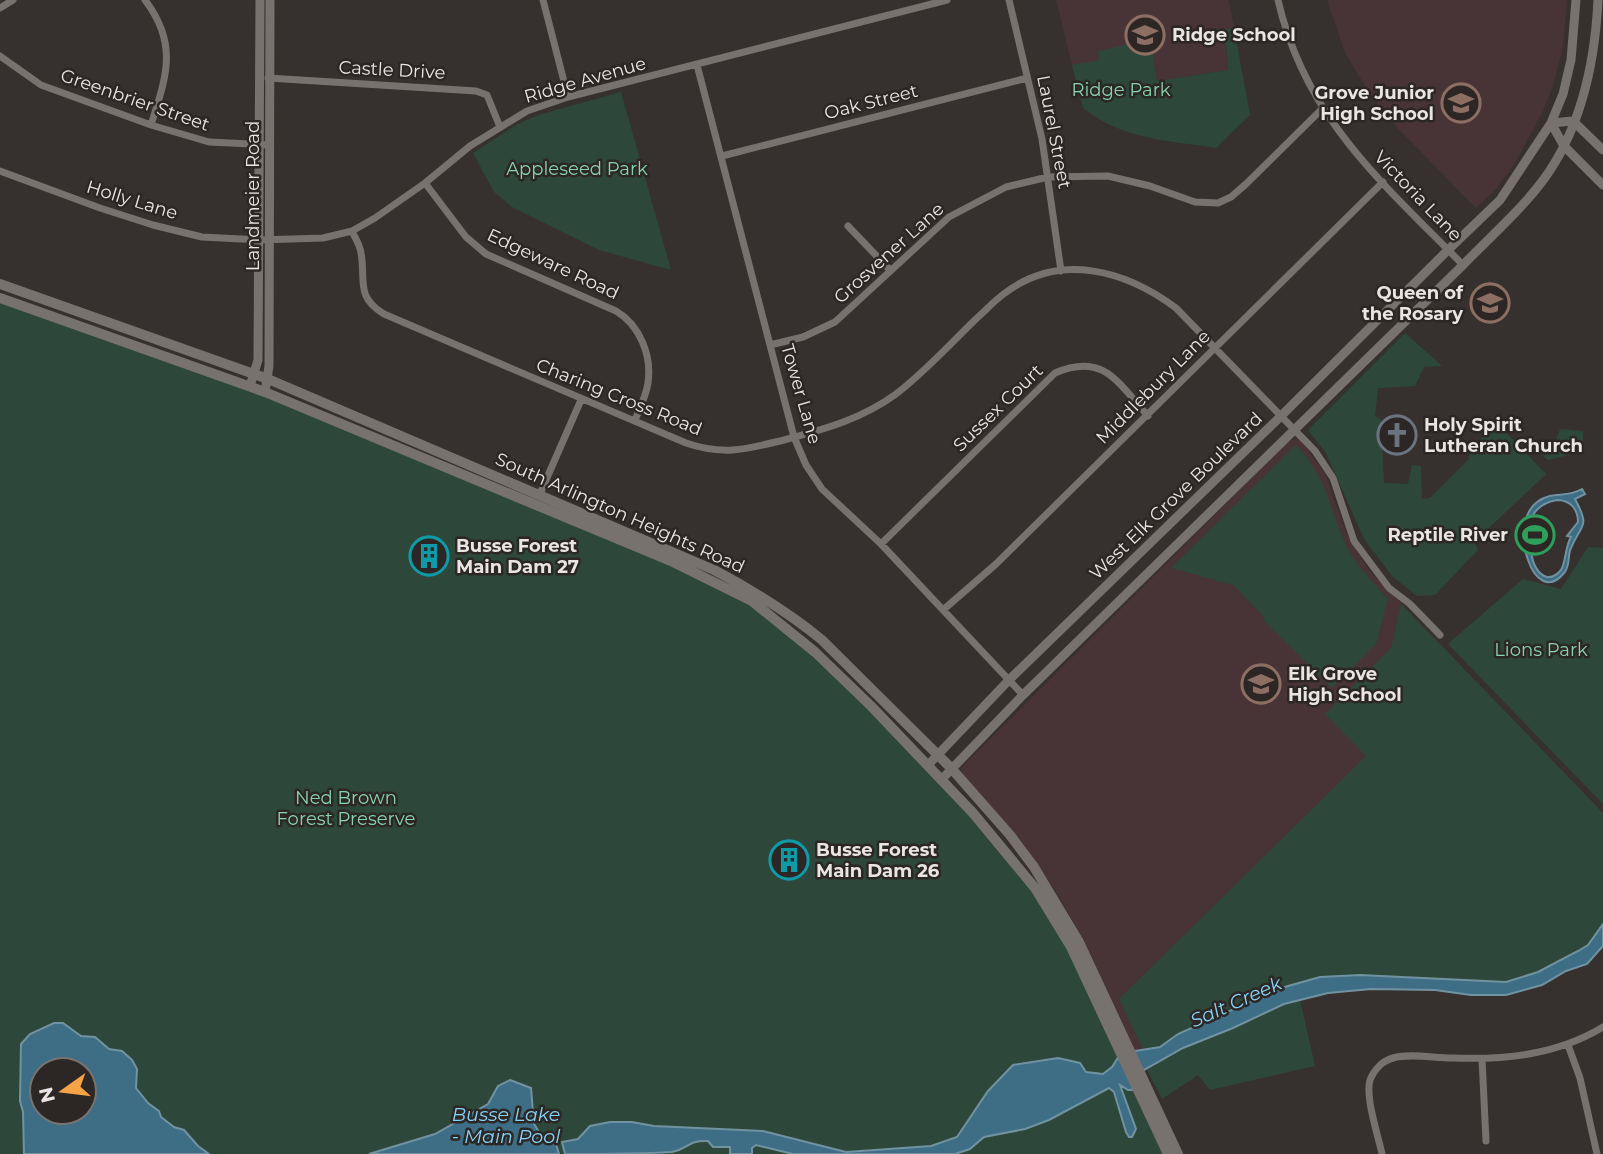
<svg xmlns="http://www.w3.org/2000/svg" width="1603" height="1154" viewBox="0 0 1603 1154" font-family="Montserrat,sans-serif">
<style>
.education{fill:#483337}
.green{fill:#2d483a;fill-rule:evenodd}
.water{fill:#3e6e85;stroke:#7192a1;stroke-width:2;fill-rule:evenodd}
.lines{fill:none;stroke-linecap:round;stroke-linejoin:round}
.minor{stroke:#77726e;stroke-width:7}
.tertiary{stroke:#77726e;stroke-width:9}
.secondary{stroke:#77726e;stroke-width:10}
.labels{text-anchor:middle;dominant-baseline:central;stroke-width:5;stroke-linejoin:round;paint-order:stroke}
.poi-label{font-size:18px;font-weight:bold;fill:#e8e5e3;stroke:#2c2724;text-anchor:start}
.street-label{font-size:18px;fill:#e8e5e3;stroke:#2c2724}
.park-label{font-size:18px;fill:#87d3ad;stroke:#2c2724}
.water-label{font-size:19px;font-style:italic;fill:#85d3f9;stroke:#2c2724}
</style>
<rect width="100%" height="100%" fill="#36312e"/>
<!-- education -->
<path class="education" d="M1056,0H1229L1234,28L1225,29L1228,70L1157,81L1152,51H1098L1100,60L1072,65Z
M1327,0H1567L1563,47L1552,89L1543,111L1514,165L1497,188L1476,208L1398,129L1370,94L1345,53Z
M1296,439L1300,440L1325,473L1346,533L1368,569L1603,813V924L1460,980L1387,976L1281,988L1152,1050L1136,1052L1086,945L1060,898L1022,842L962,774L961,768L1289,441Z"/>
<!-- green -->
<path class="green" d="M1234,28L1250,115L1216,148C1166,140 1124,140 1083,108L1072,65L1099,60L1098,51L1138,42L1152,50L1157,81L1228,70L1225,29Z
M621,92L671,270L599,250L512,207L494,192L473,153L516,125L538,115Z
M0,298L174,359L731,589L785,626L1003,847L1071,947L1132,1089L1167,1154H0ZM42,1070H84V1112H42Z
M1405,333L1442,366L1424,367L1415,386L1378,388L1375,416L1381,420L1384,483L1408,484L1412,465L1421,466L1422,499L1430,498L1469,459L1470,451L1496,422L1546,474L1474,542L1478,550L1435,595L1417,596L1393,577L1364,539L1326,453L1308,430Z
M1560,429L1583,431V440L1568,455L1548,460L1543,456L1544,449L1555,443Z
M1296,445C1329,480 1328,507 1347,547C1357,567 1373,582 1388,599L1376,644L1332,688L1263,620L1265,618L1233,585L1171,568Z
M1588,547L1603,548V804L1448,644L1523,579L1561,589Z
M1401,604L1603,813V924L1588,945L1550,967L1506,982L1496,983L1360,975L1316,978L1257,997L1225,1015L1178,1034L1161,1047L1144,1051L1119,999L1366,756L1325,714L1391,648Z
M1300,1000L1315,1066L1210,1090L1198,1075L1162,1099L1147,1070L1183,1048L1233,1028L1284,1003Z"/>
<!-- water -->
<path class="water" d="M1582,489L1585,494L1575,499C1591,529 1581,523 1571,548C1567,556 1571,565 1564,573C1534,610 1507,525 1537,502C1553,490 1565,499 1582,489ZM1557,500C1570,500 1578,509 1578,522L1567,536L1571,537C1565,547 1566,562 1561,570C1542,593 1523,554 1535,536H1546L1551,529L1538,519L1529,534C1527,516 1539,503 1557,500Z
M1603,924V946L1587,964L1566,971L1542,985L1506,995H1471L1435,990L1371,989L1328,993L1284,1004L1233,1028L1183,1048L1139,1073L1132,1090H1128L1120,1085L1136,1129L1132,1137H1129L1126,1132L1114,1092L1109,1088L1049,1120L1025,1129L984,1137L970,1149L955,1154H793L756,1145L752,1148V1154H730V1147H713L708,1141C687,1140 689,1149 672,1152C638,1154 600,1154 565,1154L562,1142L578,1139L590,1126L610,1122H632L654,1126L763,1131L846,1152L931,1146L957,1137L988,1091L1013,1065L1058,1058L1080,1063L1086,1072L1103,1074L1112,1067L1119,1056L1129,1052L1160,1047L1178,1034L1281,988L1320,977L1360,975L1506,982L1538,972L1578,951L1588,945Z
M54,1023H63L81,1036L95,1037L109,1049L122,1051L132,1060L137,1069L136,1088L148,1103L159,1111L161,1117L174,1127L184,1130L198,1146L209,1154H24L23,1112L20,1101L21,1044L30,1034ZM42,1070H84V1112H42Z
M510,1080L531,1088L534,1124L544,1140L556,1144L559,1154H369L435,1134L488,1104L498,1086Z"/>
<g class="lines">
<!-- minor -->
<path class="minor" d="M145,0C179,45 166,77 151,125
M543,0L568,97
M1009,0L1042,139L1061,271
M1278,0C1305,118 1382,182 1463,265
M0,8L13,0
M0,56L41,85L151,125L209,142L269,145
M697,65L794,437L806,465L822,489L881,544L1023,695
M268,78L476,91L487,95L500,127
M722,156L1027,78
M0,171L100,208L153,225L202,237L259,240L323,238L352,231L375,218L425,183L470,146L527,111L568,97L947,0
M425,183L466,237L486,254L616,311C640,325 652,356 648,383C646,396 640,408 635,420
M848,226L890,270
M352,231C355,238 360,245 361,253C366,281 355,296 384,314L686,443C724,456 747,449 784,440C825,429 862,419 896,394C925,372 951,343 977,318C986,310 995,300 1005,293C1060,252 1125,270 1176,308L1315,451L1333,478L1354,541L1389,588L1410,604L1440,635
M770,345L803,337L835,322L949,217L1006,187L1048,177L1108,176L1150,186L1195,202L1218,203L1231,197L1246,184L1322,109
M539,496L581,400
M881,544L1055,373C1104,352 1118,383 1148,416
M943,610L996,564L1383,182
M1568,1045L1580,1078L1597,1154
M1482,1059L1486,1141
M1382,1154C1378,1135 1365,1097 1370,1080C1374,1070 1382,1061 1393,1058C1410,1053 1434,1058 1452,1058C1505,1060 1557,1055 1603,1027"/>
<!-- tertiary -->
<path class="tertiary" d="M1603,150L1573,121L1551,123L1564,146L1603,185
M250,386L258,360L260,0
M265,392L269,366L270,0
M928,765L1009,680L1282,415L1448,250L1500,200L1551,123L1563,94L1571,60L1576,0
M942,779L1023,695L1463,265C1490,237 1521,210 1544,179C1581,128 1595,61 1598,0"/>
<!-- secondary -->
<path class="secondary" d="M0,284L268,379L714,570C752,590 788,612 822,640L951,768L1010,835L1034,867L1079,942L1178,1154
M0,298L265,392L673,562L752,601L815,652L871,706L973,813L1035,888L1071,947L1168,1154"/>
</g>
<!-- icons -->
<defs>
<g id="school-ring" transform="scale(2.0125)"><circle r="9.5" fill="#2c2724" stroke="#8d6e63" stroke-width="1.5"/><path d="M0-5L7-2L0 1L-7-2ZM-4 1L0 2.5L4 1V4Q0 6-4 4Z" fill="#8d6e63"/></g>
<g id="church-ring" transform="scale(2.0125)"><circle r="9.5" fill="#2c2724" stroke="#6b7280" stroke-width="1.5"/><path d="M-1.2-6h2.4v3.5h3.3v2.4h-3.3V6h-2.4V-.1h-3.3v-2.4h3.3Z" fill="#6b7280"/></g>
<g id="stadium-ring" transform="scale(2.0125)"><circle r="9.5" fill="#2c2724" stroke="#2e9e5b" stroke-width="1.5"/><path d="M0-5a6.5 5 0 1 0 0 10a6.5 5 0 1 0 0-10ZM-3.5-1.8h7v3.6h-7Z" fill="#2e9e5b"/></g>
<g id="building-ring" transform="scale(2.0125)"><circle r="9.5" fill="#2c2724" stroke="#0f9aa8" stroke-width="1.5"/><path d="M-4-6H4V6H1V3H-1V6H-4ZM-2.5-4.3h1.7v1.8h-1.7ZM.8-4.3h1.7v1.8H.8ZM-2.5-1h1.7V.8h-1.7ZM.8-1h1.7V.8H.8Z" fill="#0f9aa8"/></g>
</defs>
<g fill-rule="evenodd">
<use href="#school-ring" x="1145" y="35"/>
<use href="#school-ring" x="1461" y="103"/>
<use href="#school-ring" x="1490" y="303"/>
<use href="#church-ring" x="1397" y="435"/>
<use href="#stadium-ring" x="1535" y="535"/>
<use href="#building-ring" x="429" y="556"/>
<use href="#school-ring" x="1261" y="684"/>
<use href="#building-ring" x="789" y="860"/>
</g>
<g class="labels">
<!-- poi labels -->
<g class="poi-label">
<text x="1172" y="35">Ridge School</text>
<text x="1434" y="93" text-anchor="end">Grove Junior<tspan x="1434" dy="21">High School</tspan></text>
<text x="1463" y="293" text-anchor="end">Queen of<tspan x="1463" dy="21">the Rosary</tspan></text>
<text x="1424" y="425">Holy Spirit<tspan x="1424" dy="21">Lutheran Church</tspan></text>
<text x="1508" y="535" text-anchor="end">Reptile River</text>
<text x="456" y="546">Busse Forest<tspan x="456" dy="21">Main Dam 27</tspan></text>
<text x="1288" y="674">Elk Grove<tspan x="1288" dy="21">High School</tspan></text>
<text x="816" y="850">Busse Forest<tspan x="816" dy="21">Main Dam 26</tspan></text>
</g>
<!-- street labels -->
<g class="street-label">
<text transform="translate(392 70) rotate(3)">Castle Drive</text>
<text transform="translate(585 80) rotate(-16)">Ridge Avenue</text>
<text transform="translate(135 100) rotate(19)">Greenbrier Street</text>
<text transform="translate(871 102) rotate(-14)">Oak Street</text>
<text transform="translate(1054 132) rotate(79)">Laurel Street</text>
<text transform="translate(253 196) rotate(-90)">Landmeier Road</text>
<text transform="translate(1418 196) rotate(46)">Victoria Lane</text>
<text transform="translate(132 200) rotate(17)">Holly Lane</text>
<text transform="translate(889 253) rotate(-42)">Grosvener Lane</text>
<text transform="translate(553 264) rotate(25)">Edgeware Road</text>
<text transform="translate(1153 387) rotate(-45)">Middlebury Lane</text>
<text transform="translate(801 394) rotate(74)">Tower Lane</text>
<text transform="translate(619 397) rotate(22)">Charing Cross Road</text>
<text transform="translate(998 408) rotate(-44)">Sussex Court</text>
<text transform="translate(1176 496) rotate(-44)">West Elk Grove Boulevard</text>
<text transform="translate(620 513) rotate(24)">South Arlington Heights Road</text>
</g>
<!-- park labels -->
<g class="park-label">
<text x="1121" y="90">Ridge Park</text>
<text x="577" y="169">Appleseed Park</text>
<text x="1541" y="650">Lions Park</text>
<text x="346" y="798">Ned Brown<tspan x="346" dy="21">Forest Preserve</tspan></text>
</g>
<!-- water labels -->
<g class="water-label">
<text transform="translate(1236 1002) rotate(-24)">Salt Creek</text>
<text x="506" y="1114">Busse Lake<tspan x="506" dy="22">- Main Pool</tspan></text>
</g>
</g>
<!-- north arrow -->
<g transform="translate(63 1091) rotate(256)"><circle r="33" fill="#2c2724" stroke="#777370" stroke-width="2"/>
<path d="M0-5L12 26L0 18L-12 26Z" fill="#f6a247"/>
<text y="-10" font-size="19" font-weight="bold" text-anchor="middle" fill="#e8e5e3">N</text>
</g>
</svg>
